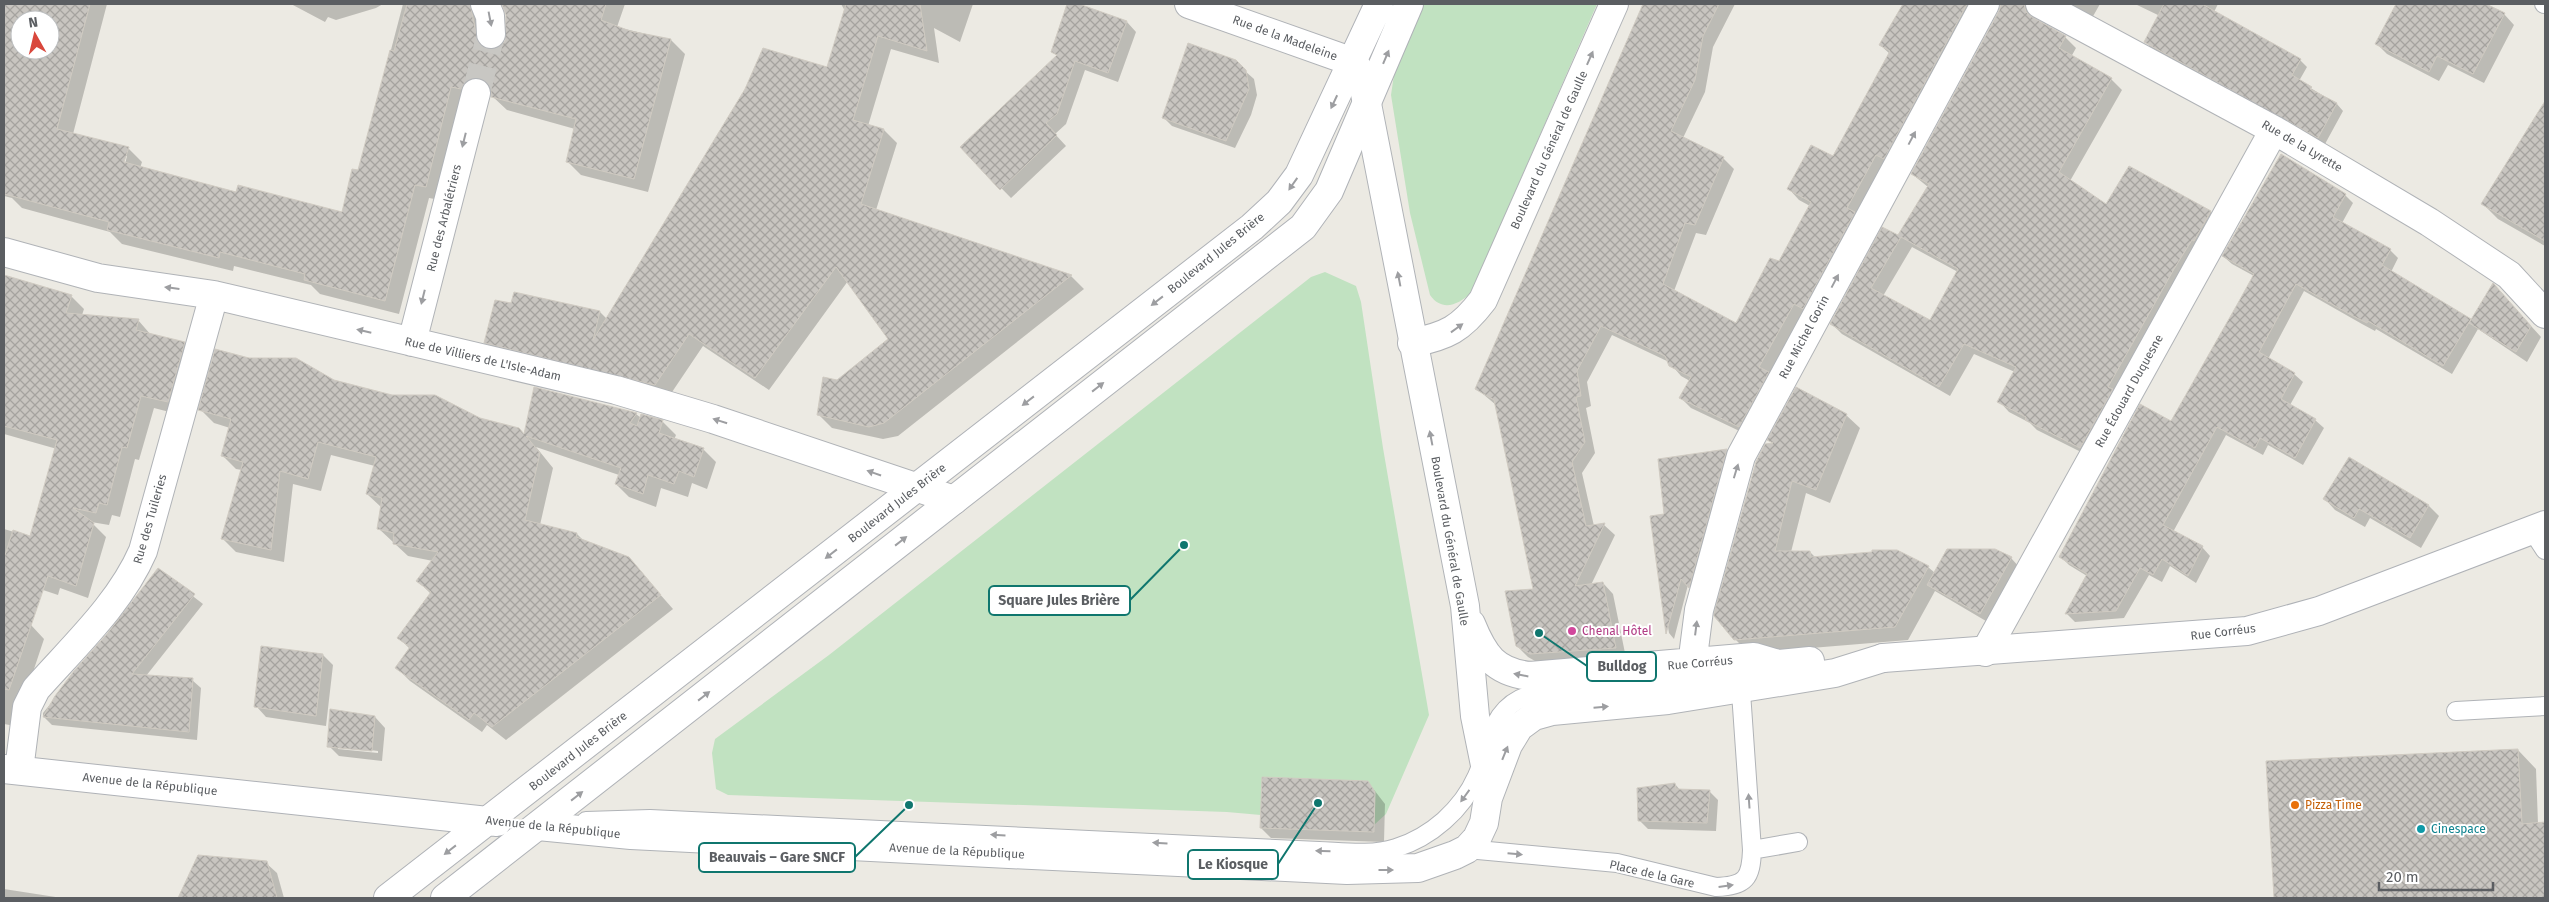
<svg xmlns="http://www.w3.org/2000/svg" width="2549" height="902" viewBox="0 0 2549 902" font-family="'Fira Sans',sans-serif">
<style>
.green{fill:#c1e2c1}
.shadow{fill:#0003;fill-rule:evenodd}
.building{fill:url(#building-cross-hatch);stroke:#d0cbc2;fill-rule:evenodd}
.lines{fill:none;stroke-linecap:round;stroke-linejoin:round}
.street-tunnel{stroke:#c8c7c3;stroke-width:28;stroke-dasharray:28 14;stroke-linecap:butt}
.lane-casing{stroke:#b0b3b7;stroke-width:20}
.street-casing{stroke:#b0b3b7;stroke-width:30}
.secondary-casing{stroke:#afb2b7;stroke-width:30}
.lane{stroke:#fff;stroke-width:18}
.street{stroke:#fff;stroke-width:28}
.secondary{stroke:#fff;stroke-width:28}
.oneway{fill:#9d9ea1}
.hotel-dot{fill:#d1479c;stroke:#fff;stroke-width:2}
.food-dot{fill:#e8710a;stroke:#fff;stroke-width:2}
.culture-dot{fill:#0f9aa8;stroke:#fff;stroke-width:2}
.labels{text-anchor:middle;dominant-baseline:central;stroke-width:4;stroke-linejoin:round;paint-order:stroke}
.street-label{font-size:12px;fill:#5b5e62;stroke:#fff}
.hotel-label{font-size:12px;fill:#b23c85;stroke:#fff;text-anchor:start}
.food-label{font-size:12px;fill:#c56008;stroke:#fff;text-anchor:start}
.culture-label{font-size:12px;fill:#0d838f;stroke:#fff;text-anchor:start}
.leader{fill:none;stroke:#0f766e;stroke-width:2}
.callout-dot{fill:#0f766e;stroke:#fff;stroke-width:2}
.callout{fill:#fff;stroke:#0f766e;stroke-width:2}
.callout-label{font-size:14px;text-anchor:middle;font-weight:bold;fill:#5b5e62}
</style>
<defs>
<pattern id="building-cross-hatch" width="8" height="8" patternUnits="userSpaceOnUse" patternTransform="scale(1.25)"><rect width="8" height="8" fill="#c8c5c0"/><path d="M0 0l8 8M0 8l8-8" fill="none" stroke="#a5a39f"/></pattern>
</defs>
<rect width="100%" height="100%" fill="#eceae3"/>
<!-- green -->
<path class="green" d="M1420,4H1597L1471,293C1458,305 1442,312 1430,295L1410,213L1391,95L1395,68Z
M1325,272L1356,286L1361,302L1383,448L1429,715L1386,814L1374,825L1227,812L728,795L716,789L712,753L715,739L829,655L1311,277Z"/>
<!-- shadow -->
<path class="shadow" d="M4,4H107L73,134L128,148L142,162L140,168L237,194L343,213L359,172L403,4H492L483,17L490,50L501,48L506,41L507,15L503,4H625L617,27L671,40L685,54L648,192L581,175L567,161L575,129L507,110L492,96V92H486L440,200L429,198L399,314L320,294L311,285L234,266L233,271L122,244L110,232L22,208L12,198L4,196ZM20,20H50V50H20ZM125,156H127L124,168H121Z
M291,4H383L376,8L336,20L328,17L325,22Z
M841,4H973L960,42L934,28L939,63L891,49L868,126L884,130L897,143L876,210L1071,276L1084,289L898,436L883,439L832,428L818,414L837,382L890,339L848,281L769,390L703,346L668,398L499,356L486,342L512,304L600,312L607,319L827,68L845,11Z
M1069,4H1075L1127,22L1136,32L1118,82L1085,70L1066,124L1055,134L1066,146L1011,198L961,147L1057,56L1053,52Z
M1645,4H1735L1713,47L1705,92L1683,138L1723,158L1734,169L1706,235L1696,233L1674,291L1736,325L1779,263L1810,206L1799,200L1789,189L1833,158L1890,54L1880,45L1903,4H1985L1750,436L1691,408L1680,397L1690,381L1681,376L1669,362L1612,335L1587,382L1591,406L1586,408L1595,453L1582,473L1594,526L1604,525L1615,535L1591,585L1603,583L1613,594L1626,658L1542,665L1528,657L1517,646L1534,590L1496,405L1477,389Z
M2002,4H2040L2035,15L2036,21L2065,37L2076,48L2071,57L2111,79L2122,90L2070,181L2107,206L2129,167L2211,212L2221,222L2091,457L2037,430L2030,423L2009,412L1999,401L2015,372L1974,354L1950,396L1842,334L1832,324L1899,237L1928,187L1912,174L2000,11ZM1912,247L1958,272L1931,322L1883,296Z
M2062,4H2100L2092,18Z
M2135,4H2218L2214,12L2300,60L2307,67L2299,81L2337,104L2343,111L2325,144L2152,49L2146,42L2160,16Z
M2397,4H2484L2504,14L2514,25L2484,83L2448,65L2439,81L2387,54L2377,44Z
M1245,71L1254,79L1257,95L1251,115L1235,148L1172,126L1163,117Z
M2528,131L2545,142V246L2498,219L2483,204Z
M2345,195L2353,203L2342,223L2390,250L2398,258L2391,272L2471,322L2503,295L2541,337L2527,362L2478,329L2452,374L2376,329L2375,331L2362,324L2304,291L2268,359L2294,374L2303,382L2290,405L2315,420L2324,428L2303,465L2268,445L2263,455L2226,435L2173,532L2202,547L2210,556L2196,583L2170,566L2162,582L2149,575L2124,618L2075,622L2067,614L2087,576L2069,565L2061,557L2172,422L2254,276L2232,264L2223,256Z
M4,276L71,296L84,309L82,315L138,320L151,335L184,343L197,356L181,415L154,408L139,460L135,459L120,517L112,515L109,525L91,522L106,537L88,598L60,588L58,595L4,577V529L31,537L57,449L4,434Z
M334,382L480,419L525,436L636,414L641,418L662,421L676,435L674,440L703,449L716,462L707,489L692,483L688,497L661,488L656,507L629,497L616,484L619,475L536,447L553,468L540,525L577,534L585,542L628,558L673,609L506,740L487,725L482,732L410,681L397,668L410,649L399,638L431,594L418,581L433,561L408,556L378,528L381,507L367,494L375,466L331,455L321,491L293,484L284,562L236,552L223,539L242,470L236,469L223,456L230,428L214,423L201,410Z
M1846,415L1860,428L1830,503L1806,493L1791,552H1810L1816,558L1928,567L1935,573L2011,558L2021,569L1991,624L1935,591L1908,640L1749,653L1735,639L1773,444L1769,440Z
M1727,450L1733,457L1696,593L1688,585L1674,639L1669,633L1651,518L1666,515Z
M2325,499L2429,506L2439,516L2421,548L2370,518L2365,527L2335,510Z
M159,570L203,604L146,676L192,680L201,688L197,740L52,725L43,716V713Z
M4,619L31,625L44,639L15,726L4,724Z
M323,655L333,665L326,726L266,717L256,706Z
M375,717L385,728L382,761L339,756L329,746ZM338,746L378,751V753L338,749Z
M2518,750L2536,769L2538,824L2545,823V898H2275L2267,762Z
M1368,782L1385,804L1384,842L1271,838L1261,828Z
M1675,784L1681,791H1709L1718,800L1716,831L1648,829L1639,820Z
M199,856L266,863L277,873L284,898H180Z
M4,889L62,898H4Z"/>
<!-- building -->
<path class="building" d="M4,4H90L57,129L129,147L124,162L236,192L238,185L342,212L352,169L358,170L390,50L394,51L407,4H470L478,42L484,48L491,50L500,47L505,41L506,15L502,4H606L601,20L630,31L671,39L634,179L566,162L576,119L491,97V88L487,82L480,78H471L465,82L461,89L451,87L426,187L415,185L385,301L304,280L305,274L220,252L219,258L107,230L109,222L4,194ZM20,20H50V50H20Z
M846,4H920L927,51L878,36L853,120L884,129L861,204L1072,275L884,423L869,427L817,415L823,377L837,380L888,339L836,267L755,378L689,334L655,385L484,343L495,300L511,303L514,292L600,311L593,340L745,89L763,48L827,67Z
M1067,4H1079L1127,21L1108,73L1075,61L1057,114L1046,123L1057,135L1000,190L960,147L1057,55L1051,52Z
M1643,4H1719L1703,36L1695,80L1671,131L1724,157L1695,225L1685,223L1663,284L1736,323L1770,258L1779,261L1811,202L1787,189L1811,145L1833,156L1890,51L1879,45L1903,4H1967L1884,159L1876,155L1847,208L1855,212L1803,309L1794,304L1759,367L1769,372L1739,427L1679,398L1691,377L1669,366L1665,356L1601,326L1577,371L1581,396L1576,397L1585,442L1572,462L1586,526L1605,523L1575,586L1603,582L1616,648L1530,654L1516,646L1505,591L1533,589L1510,476L1494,400L1475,389Z
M2001,4H2024L2026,12L2032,17L2066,36L2059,48L2112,78L2059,172L2106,204L2129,166L2211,211L2194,241L2192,240L2174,269L2108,387L2113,389L2080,448L2025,420L2026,417L1997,402L2016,367L1964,344L1939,387L1830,324L1882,227L1898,235L1929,184L1911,174L1999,11ZM1901,237L1958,269L1930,320L1871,288Z
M2164,4H2202L2301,59L2292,75L2312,87L2310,89L2337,103L2318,138L2144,42Z
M2396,4H2486L2505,13L2473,74L2437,56L2429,72L2375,44Z
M1188,43L1236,60L1246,70L1249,89L1226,141L1162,118Z
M2545,101V241L2481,204Z
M2281,154L2346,194L2333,217L2391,249L2382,265L2471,319L2443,366L2368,321L2367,323L2353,316L2296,284L2259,352L2295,373L2281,399L2316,419L2295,458L2260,438L2255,448L2217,427L2163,525L2203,546L2188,576L2162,559L2153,575L2140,568L2116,611L2065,614L2087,574L2059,557L2140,404L2171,421L2238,303L2254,274L2222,256Z
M4,275L72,295L66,313L139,319L136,330L185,342L168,402L141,396L127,448L122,447L107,505L99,503L96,513L73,508L94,523L76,586L48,576L9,690L4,689V558L13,530L30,536L57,440L4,426Z
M2493,283L2531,326L2516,352L2469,323Z
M215,349L249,358H296L334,380L392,395H435L480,418L519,428L524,434L534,387L637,413L630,423L637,426L641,414L663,420L659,433L704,448L694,477L679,471L674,484L648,475L643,494L615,484L621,468L526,436L540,453L525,520L577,533L576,537L629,557L661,595L492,727L474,713L469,720L395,668L410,647L397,638L431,592L416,581L438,552L393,544L394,533L377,529L382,498L366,494L376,457L318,442L308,479L280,471L271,550L221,539L243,462L221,456L231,419L198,410Z
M1796,387L1847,414L1816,490L1792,481L1775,551H1810L1811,557L1872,552V550H1897L1929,566L1895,627L1734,640L1714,616V613L1756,462L1765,444L1773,443L1767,440Z
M1727,449L1689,588L1681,579L1666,634L1650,516L1664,514L1658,459Z
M2349,457L2429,505L2410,538L2359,509L2354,518L2323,499Z
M1947,549H1995L2012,557L1980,614L1927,585Z
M158,568L195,594L132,674L193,678L189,732L43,717L55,696L74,671L107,634Z
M261,646L323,654L316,716L254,707Z
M330,709L375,716L372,751L327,747Z
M2518,749L2522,824L2545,822V898H2274L2266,761Z
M1262,777L1368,781L1375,792L1374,832L1260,828Z
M1675,783L1676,789L1710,790L1707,823L1638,821L1637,788Z
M198,855L267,861L277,898H178Z"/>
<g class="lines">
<!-- street-tunnel -->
<path class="street-tunnel" d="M476,93L491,34"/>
<!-- lane casing -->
<g class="lane-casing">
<path id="lane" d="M2544,4H2545
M2532,530L2545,550
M1740,678L1752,850
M2456,711L2545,706
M586,821L650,819C831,828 1012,836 1193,845C1235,847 1277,849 1319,851C1344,852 1371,856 1396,848C1431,837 1462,810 1477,776C1492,741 1490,706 1533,694L1678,682L1756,672L1773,666
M1467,849L1617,863L1716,887C1746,886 1751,878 1752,850L1798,842"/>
</g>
<!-- street casing -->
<g class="street-casing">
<path id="street" d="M485,4L490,16L491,34
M1189,4L1353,62L1361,73L1465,606L1475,716L1486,770L1488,794
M2040,4L2274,130L2429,222L2509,275L2545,314
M4,252L98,278L214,295L616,390L713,419L954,500
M412,342L476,93
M1412,343C1447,336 1461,329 1483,300L1614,4
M1471,624C1484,656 1495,672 1530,676L1754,657L1778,664L1810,661
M1985,652L2274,130
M1697,694L1694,649L1699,610L1741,456L1985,4
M19,770L27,707L36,689C74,646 120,604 143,551L214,295
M538,826L631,835L1009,854L1347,870L1418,868L1455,855L1467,849L1477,838L1484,823L1488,798L1508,745L1519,727L1534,716L1552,711L1668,700L1835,673L1883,658"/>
</g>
<!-- secondary casing -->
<g class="secondary-casing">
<path id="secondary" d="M1883,658L2247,631L2319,611L2545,525
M4,769L497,822
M388,898L1252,227L1279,202L1299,175L1379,4
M445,898L1303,227L1329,191L1409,4"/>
</g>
<!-- lane -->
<use href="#lane" class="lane"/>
<!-- street -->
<use href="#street" class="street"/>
<!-- secondary -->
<use href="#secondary" class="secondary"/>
</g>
<!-- one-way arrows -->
<defs><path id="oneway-solid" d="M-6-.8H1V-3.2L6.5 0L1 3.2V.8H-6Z" transform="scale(1.25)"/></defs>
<g class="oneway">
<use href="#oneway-solid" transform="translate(490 19) rotate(79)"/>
<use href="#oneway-solid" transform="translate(1386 57) rotate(-67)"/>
<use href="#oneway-solid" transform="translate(1590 58) rotate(-66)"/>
<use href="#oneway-solid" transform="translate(1334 102) rotate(115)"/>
<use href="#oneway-solid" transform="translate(1912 138) rotate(-62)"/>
<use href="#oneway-solid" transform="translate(464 140) rotate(104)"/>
<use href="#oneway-solid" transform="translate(1293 184) rotate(125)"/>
<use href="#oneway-solid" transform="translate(1399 279) rotate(-101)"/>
<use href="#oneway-solid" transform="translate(1835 281) rotate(-62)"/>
<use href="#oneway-solid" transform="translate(172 288) rotate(-173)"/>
<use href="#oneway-solid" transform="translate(423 297) rotate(104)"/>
<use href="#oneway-solid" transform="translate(1157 301) rotate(142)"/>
<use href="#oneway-solid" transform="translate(1457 328) rotate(-36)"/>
<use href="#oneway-solid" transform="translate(364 331) rotate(-167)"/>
<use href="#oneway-solid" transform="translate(1098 387) rotate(-38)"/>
<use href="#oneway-solid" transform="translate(1028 401) rotate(142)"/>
<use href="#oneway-solid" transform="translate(720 421) rotate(-162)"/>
<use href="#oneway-solid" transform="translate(1431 438) rotate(-101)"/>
<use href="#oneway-solid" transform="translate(1736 471) rotate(-73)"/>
<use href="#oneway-solid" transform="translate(874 473) rotate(-161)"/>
<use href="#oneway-solid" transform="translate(901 541) rotate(-38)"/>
<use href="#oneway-solid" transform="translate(831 554) rotate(142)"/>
<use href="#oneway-solid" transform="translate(1696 628) rotate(-83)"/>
<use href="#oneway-solid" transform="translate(1521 675) rotate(-169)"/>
<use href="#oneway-solid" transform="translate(704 696) rotate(-38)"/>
<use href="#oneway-solid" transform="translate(1601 707) rotate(-5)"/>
<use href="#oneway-solid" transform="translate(1505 753) rotate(-68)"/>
<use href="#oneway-solid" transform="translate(577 796) rotate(-38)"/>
<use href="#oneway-solid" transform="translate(1465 796) rotate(126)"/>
<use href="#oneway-solid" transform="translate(1749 801) rotate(-94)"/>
<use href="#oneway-solid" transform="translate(998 835) rotate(-177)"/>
<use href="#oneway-solid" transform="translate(1160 843) rotate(-177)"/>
<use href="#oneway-solid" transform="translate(450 850) rotate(142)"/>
<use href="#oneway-solid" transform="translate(1323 851) rotate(-178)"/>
<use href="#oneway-solid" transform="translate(1515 854) rotate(5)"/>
<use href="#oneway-solid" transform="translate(1386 870)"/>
<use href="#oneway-solid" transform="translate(1726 886) rotate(-8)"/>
</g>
<!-- markers -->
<circle class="hotel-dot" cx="1572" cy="631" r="5"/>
<circle class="food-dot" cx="2295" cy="805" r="5"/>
<circle class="culture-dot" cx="2421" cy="829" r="5"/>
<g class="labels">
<!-- street labels -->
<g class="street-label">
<text transform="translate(1285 38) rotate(20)">Rue de la Madeleine</text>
<text transform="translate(2302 146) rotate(30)">Rue de la Lyrette</text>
<text transform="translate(1549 150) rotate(-66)">Boulevard du Général de Gaulle</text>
<text transform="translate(444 218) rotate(-76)">Rue des Arbalétriers</text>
<text transform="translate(1216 253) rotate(-39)">Boulevard Jules Brière</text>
<text transform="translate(1804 337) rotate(-62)">Rue Michel Gorin</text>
<text transform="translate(483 359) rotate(13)">Rue de Villiers de L'Isle-Adam</text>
<text transform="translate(2129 391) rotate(-61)">Rue Édouard Duquesne</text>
<text transform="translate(897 503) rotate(-38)">Boulevard Jules Brière</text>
<text transform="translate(150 519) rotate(-74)">Rue des Tuileries</text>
<text transform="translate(1450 541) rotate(80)">Boulevard du Général de Gaulle</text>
<text transform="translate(2223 632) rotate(-7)">Rue Corréus</text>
<text transform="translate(1700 663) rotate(-5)">Rue Corréus</text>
<text transform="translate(578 751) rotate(-38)">Boulevard Jules Brière</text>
<text transform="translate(150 784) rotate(6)">Avenue de la République</text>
<text transform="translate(553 827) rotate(6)">Avenue de la République</text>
<text transform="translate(957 851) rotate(3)">Avenue de la République</text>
<text transform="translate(1652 874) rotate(13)">Place de la Gare</text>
</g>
<!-- hotel labels -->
<g class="hotel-label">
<text x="1582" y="631">Chenal Hôtel</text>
</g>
<!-- food labels -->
<g class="food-label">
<text x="2305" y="805">Pizza Time</text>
</g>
<!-- culture labels -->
<g class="culture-label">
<text x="2431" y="829">Cinespace</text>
</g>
</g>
<!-- callouts -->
<path class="leader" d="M1184 545L1130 600M1539 633L1587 666M909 805L855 857M1318 803L1278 864"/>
<g class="callout-dot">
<circle cx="1184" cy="545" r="5"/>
<circle cx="1539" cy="633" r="5"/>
<circle cx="909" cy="805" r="5"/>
<circle cx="1318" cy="803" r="5"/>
</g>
<g class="callout">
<rect x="989" y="586" width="141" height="29" rx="5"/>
<rect x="1587" y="652" width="69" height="29" rx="5"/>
<rect x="699" y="843" width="156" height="29" rx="5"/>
<rect x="1188" y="850" width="90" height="29" rx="5"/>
</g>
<g class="callout-label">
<text x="1059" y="605">Square Jules Brière</text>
<text x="1622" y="671">Bulldog</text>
<text x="777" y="862">Beauvais – Gare SNCF</text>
<text x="1233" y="869">Le Kiosque</text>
</g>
<!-- border -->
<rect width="2549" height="902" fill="none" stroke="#5b5e62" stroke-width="10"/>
<!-- north arrow -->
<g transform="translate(35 35) rotate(352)"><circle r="24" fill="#ffffff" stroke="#bdbfc0"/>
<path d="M0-4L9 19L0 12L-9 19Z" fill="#d9473c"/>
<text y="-8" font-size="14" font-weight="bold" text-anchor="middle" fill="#5b5e62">N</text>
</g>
<!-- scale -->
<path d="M2379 882v8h114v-8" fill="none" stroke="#5b5e62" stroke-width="2.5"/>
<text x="2386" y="882" font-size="15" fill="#5b5e62" stroke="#ffffff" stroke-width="4" paint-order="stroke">20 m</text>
</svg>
